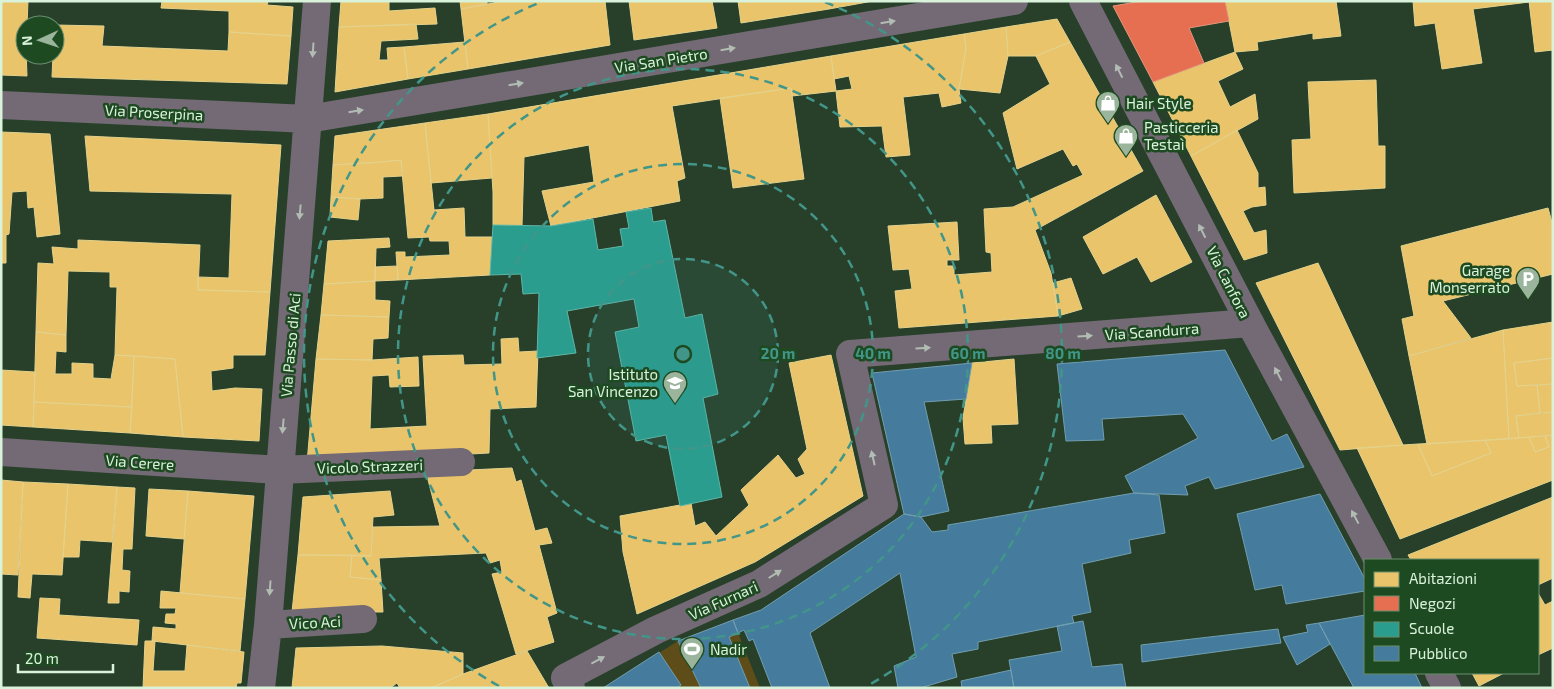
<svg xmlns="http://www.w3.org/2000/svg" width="1554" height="689" viewBox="0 0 1554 689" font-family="'Exo 2',sans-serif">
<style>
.green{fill:#5e4d18}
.homes{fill:#e9c46a;stroke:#e4d28c}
.shops{fill:#e76f51;stroke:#e3967a}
.schools{fill:#2a9d8f;stroke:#5eb6a6}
.public{fill:#457b9d;stroke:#719faf}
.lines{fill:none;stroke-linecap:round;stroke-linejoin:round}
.minor{stroke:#746a75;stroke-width:28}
.tertiary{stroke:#746a75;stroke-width:28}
.oneway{fill:#b1bcb2}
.ring{fill:none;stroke:#429589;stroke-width:2.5;stroke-dasharray:9 6}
.labels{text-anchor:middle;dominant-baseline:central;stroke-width:5;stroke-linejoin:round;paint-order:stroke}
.street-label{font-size:15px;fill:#d9f2da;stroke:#1e4a22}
.poi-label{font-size:15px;fill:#d9f2da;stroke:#1e4a22;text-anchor:start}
.centre{fill:#429589;stroke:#1e4a22;stroke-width:2.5}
.ring-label{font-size:15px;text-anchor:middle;font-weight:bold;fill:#429589;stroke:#1e4a22;stroke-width:5;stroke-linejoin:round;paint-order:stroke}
</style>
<rect width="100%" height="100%" fill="#28402a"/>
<!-- green -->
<path class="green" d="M733,620L760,688H603L678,641Z"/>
<!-- homes -->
<path class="homes" d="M1,1H28L27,25H25L27,76L1,75Z
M162,1H268L267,5L293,7L291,36L229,32V11L161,8Z
M389,1V11L435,8L437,24L339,27L341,1Z
M460,1H487V4L461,9Z
M504,1H605L610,45L468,69L461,9Z
M629,1H712L717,28L634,40Z
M738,1H829V9L741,23Z
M829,1H873L829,9Z
M1225,1H1336L1341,36L1313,39V33L1257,42L1258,50L1235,52Z
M1413,1H1529V2L1473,9L1482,63L1442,69L1435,23L1415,26Z
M1553,1V50L1535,52L1529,1Z
M1057,19L1070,42L1036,56H1008L1006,27Z
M416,24L418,39L381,41L379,60H388L387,48L404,47L408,79L335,92L339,27Z
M55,25L104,26L102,46L228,51L229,32L291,36L287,84L52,77L53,55H55Z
M1006,27L1008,56L1000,93L959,89L966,48L964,34Z
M964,34L966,48L959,89L961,103L942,107L939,93L903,97L910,155L886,157L882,126L840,127L836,91L852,89L849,76L834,79L831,56Z
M465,42L468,69L408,79L404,47Z
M1070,42L1143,171L1035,230L1051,273L1058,316L899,328L895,291L912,289L909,269L893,270L888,226L957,222L959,260H947V266H954V275L992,272L991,253L986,252L984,209L1013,207L1083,175L1077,164L1073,166L1063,149L1017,169L1003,113L1050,84L1036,56Z
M1235,52L1243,69L1218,81L1230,107L1255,94L1258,119L1191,156L1153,82Z
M831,56L836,91L792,96L791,88L672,106L685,178L677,181L680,201L551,226L542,191L594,182L589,145L524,157L522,226L493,225V192L488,114Z
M1376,80L1378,146H1385V188L1294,193L1292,140L1311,139L1308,82Z
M791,88L804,179L733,188L720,98Z
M488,114L492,178L431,183L425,123Z
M425,123L434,210L464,208L465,237H492L490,275L398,280L396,252H405V257L450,255L449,241H430L429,237L408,238L401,160L382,162L333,165L335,136Z
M1237,130L1258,173V188L1265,187L1266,205L1252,207L1243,211L1254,233L1266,230L1267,253L1244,260L1191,156Z
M1,132L50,134L60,234L37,237L34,207L28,208L27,191L12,192L9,234L6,235V263H1Z
M85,136L281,145L270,292L198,290V277L229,278L232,194L90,191Z
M401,160L402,176L383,177V198L360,199L331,197L333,165L382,162Z
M1156,195L1192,262L1151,282L1137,257L1103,274L1083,237Z
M331,197L360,199L358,220L330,217Z
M1548,208L1553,226V274L1443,301L1471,338L1409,356L1402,319L1414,316L1401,246Z
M389,238L390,247L376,248L375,281L324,284L328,241Z
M78,240L200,245L198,290L270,292L265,355H233V368L211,371L212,391L235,388L262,389L259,441L183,437L175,359L115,355L117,287H110V272L68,271L66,335L36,332L38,263L54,264L52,247L78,249Z
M1318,263L1403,445L1340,450L1256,283Z
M397,266L398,280L375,281V267Z
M1071,278L1082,309L1058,316L1053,283Z
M375,281V300L390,301L389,317L321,315L324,284Z
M321,315L389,317L388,338L373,339L372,360L316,359Z
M1553,322V358L1514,363L1517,386L1537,385L1540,413L1516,416L1519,438L1509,439L1503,330Z
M1503,330L1509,439L1427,444L1409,356Z
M36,332L66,335V352L56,351L55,374H72V363L93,364V378L111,379L115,355L134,356L132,407L34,402Z
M518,338L519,352L538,351L536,407L490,409L489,453L307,463L316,359L372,360L418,357L419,386L390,387L389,375L372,376L370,429L427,426L423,356L463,355L464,365L502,364L501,339Z
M831,355L863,496L755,562L637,614L623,552L620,516L691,503L695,526L705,522L716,536L749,505L741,490L778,455L796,478L805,474L798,459L807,449L789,363Z
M134,356L175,359L183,437L130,433Z
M1553,358V384L1517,386L1514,363Z
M1014,359L1018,424L991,425L992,443L965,444L963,418L972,363Z
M1,370L35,372L33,427L1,425Z
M1553,384V412L1540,413L1537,385Z
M34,402L132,407L130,433L33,427Z
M1553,412V435L1519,438L1516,416Z
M1553,435V480L1400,539L1357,448L1418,444L1432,476L1491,453L1485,440L1529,437L1535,452L1549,447L1545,436Z
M1545,436L1549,447L1535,452L1529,437Z
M1485,440L1491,453L1432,476L1418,444Z
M512,468L516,482L521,480L535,531L547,528L552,543L539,545L557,613L547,617L554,642L516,654L492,574L502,572L500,560L490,563L486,553L379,558L381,580L350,577L352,555L371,556L373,527L440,526L426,472Z
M1,480L23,482L18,575L1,574Z
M23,482L68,484L62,575L32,574L30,598L18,597Z
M68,484L117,487L112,542L80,540L79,557H63Z
M117,487L135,488L132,549H123L122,570L130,571L129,592L119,591V603H108Z
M149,489L188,491L184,539L146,536Z
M188,491L254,496L245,599L180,593Z
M390,491L394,515L373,517L371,556L298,555L303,497Z
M1553,497V570L1551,571L1553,578L1538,585V560H1411L1408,555Z
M298,555H352L350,577L381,580L383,612H292Z
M161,591L245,599L240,651L152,641L153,627L176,629V624L165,623L166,614H175L176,608H160Z
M1538,593L1545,605L1553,601V648L1538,655Z
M40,598L60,599L59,615L139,620L137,645L37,638Z
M145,641H155L153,671H185L187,645L244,652L241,683H237L236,688H143Z
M382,646L463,653V674L431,688H400L397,683L390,688H292L296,648Z
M527,651L549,688H431L463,674Z
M1472,673H1504L1479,686Z"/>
<!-- shops -->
<path class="shops" d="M1142,1H1225L1229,21L1189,28L1204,63L1153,82L1113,6Z"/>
<!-- schools -->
<path class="schools" d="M651,208L653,222L665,220L685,318L702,314L718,394L703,398L722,497L680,506L666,435L636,441L615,332L639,327L634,299L567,311L576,353L537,358L539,293L523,294L521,274L490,275L493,225L551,226L593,219L598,250L623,246L620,229L629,228L626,212Z"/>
<!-- public -->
<path class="public" d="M1225,350L1272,441L1287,434L1304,467L1215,489L1209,477L1185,486L1188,495L1134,493L1125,476L1198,438L1183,414L1102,419L1104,440L1066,441L1057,364Z
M972,363L966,399L924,402L949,511L921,517L904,514L872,373Z
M1134,493L1159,495L1165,533L1129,540L1131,553L1082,564L1091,612L1072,616L1074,623L978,642V649L952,654L957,677L920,688H898L894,666L916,657L900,573L810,633L830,688H772L753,639L749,641L744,630L738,633L733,620L761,610L904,514L921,517L932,532L948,530V525Z
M1320,494L1365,579V591L1286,604L1282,585L1255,590L1237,514Z
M1365,615V673H1415L1422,688H1354L1319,623Z
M733,620L738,633L729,637L750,688H701L678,641Z
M1083,621L1092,667L1122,664L1126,688H1014L1009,660L1062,651L1057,626Z
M1319,623L1330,644L1297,665L1283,637L1308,632L1306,625Z
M1278,629L1281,643L1142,662L1141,645Z
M659,652L681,685L677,688H603Z
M1011,670L1014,688H962L961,681Z"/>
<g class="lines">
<!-- minor -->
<path class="minor" d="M1,105L308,119L1014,1
M1,452L279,470L461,462
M268,625L363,619
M261,688L268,625L317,1
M571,688L565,678L656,630L759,584L884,505L850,354L1250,323"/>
<!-- tertiary -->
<path class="tertiary" d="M1083,1L1250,323L1378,560
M1439,673L1447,688"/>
</g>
<!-- one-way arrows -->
<defs><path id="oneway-solid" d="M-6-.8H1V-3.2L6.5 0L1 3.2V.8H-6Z" transform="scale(1.25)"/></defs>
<g class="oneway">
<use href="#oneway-solid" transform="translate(888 22) rotate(-9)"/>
<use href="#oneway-solid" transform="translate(728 49) rotate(-9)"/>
<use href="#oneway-solid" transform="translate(313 50) rotate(94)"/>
<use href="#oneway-solid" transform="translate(1119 71) rotate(-117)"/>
<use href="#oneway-solid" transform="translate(516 84) rotate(-9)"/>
<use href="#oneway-solid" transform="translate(356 111) rotate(-9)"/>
<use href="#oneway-solid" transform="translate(300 212) rotate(95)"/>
<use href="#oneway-solid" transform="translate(1202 231) rotate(-117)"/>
<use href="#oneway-solid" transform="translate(1085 336) rotate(-4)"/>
<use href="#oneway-solid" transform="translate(923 348) rotate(-4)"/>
<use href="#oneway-solid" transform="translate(1278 374) rotate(-118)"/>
<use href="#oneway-solid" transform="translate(283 426) rotate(95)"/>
<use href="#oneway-solid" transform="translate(873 458) rotate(-103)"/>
<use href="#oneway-solid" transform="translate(1355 517) rotate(-118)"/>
<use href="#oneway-solid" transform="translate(775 574) rotate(-32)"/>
<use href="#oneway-solid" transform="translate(270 588) rotate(94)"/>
<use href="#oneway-solid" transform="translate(598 660) rotate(-28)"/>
</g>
<!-- distance rings -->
<circle cx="683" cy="354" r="95" fill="#429589" fill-opacity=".12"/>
<g class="ring">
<circle cx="683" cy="354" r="95"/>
<circle cx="683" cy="354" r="190"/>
<circle cx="683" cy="354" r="285"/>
<path d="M499 686A380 380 0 0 1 541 2M825 2A380 380 0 0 1 867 686"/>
</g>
<!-- icons -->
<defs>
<g id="shop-pin" transform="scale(1.25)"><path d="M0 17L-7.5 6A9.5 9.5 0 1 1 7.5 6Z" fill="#9bb49c" stroke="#1e4a22"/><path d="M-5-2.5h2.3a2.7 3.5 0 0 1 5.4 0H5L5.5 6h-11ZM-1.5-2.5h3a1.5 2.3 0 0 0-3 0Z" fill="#fff"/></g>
<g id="parking-pin" transform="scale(1.25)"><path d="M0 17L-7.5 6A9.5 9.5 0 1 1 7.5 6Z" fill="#9bb49c" stroke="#1e4a22"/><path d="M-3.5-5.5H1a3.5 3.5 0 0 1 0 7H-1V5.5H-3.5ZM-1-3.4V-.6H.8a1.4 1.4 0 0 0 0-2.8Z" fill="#fff"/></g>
<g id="school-pin" transform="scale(1.25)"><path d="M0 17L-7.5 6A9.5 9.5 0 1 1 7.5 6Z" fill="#9bb49c" stroke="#1e4a22"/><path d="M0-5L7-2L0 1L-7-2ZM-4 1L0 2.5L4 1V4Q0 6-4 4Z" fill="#fff"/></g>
<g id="stadium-pin" transform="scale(1.25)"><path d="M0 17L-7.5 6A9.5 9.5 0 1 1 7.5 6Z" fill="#9bb49c" stroke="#1e4a22"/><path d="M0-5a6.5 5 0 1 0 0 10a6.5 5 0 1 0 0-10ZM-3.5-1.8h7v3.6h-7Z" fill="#fff"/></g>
</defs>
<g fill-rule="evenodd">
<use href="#shop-pin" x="1108" y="103"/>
<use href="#shop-pin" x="1126" y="136"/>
<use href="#parking-pin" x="1528" y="279"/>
<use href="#school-pin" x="675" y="383"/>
<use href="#stadium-pin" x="692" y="649"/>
</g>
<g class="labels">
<!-- street labels -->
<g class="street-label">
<text transform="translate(661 60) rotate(-9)">Via San Pietro</text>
<text transform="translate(154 112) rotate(3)">Via Proserpina</text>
<text transform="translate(1229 282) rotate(63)">Via Canfora</text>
<text transform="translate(1152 331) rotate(-4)">Via Scandurra</text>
<text transform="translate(290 345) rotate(-85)">Via Passo di Aci</text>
<text transform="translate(140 462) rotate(4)">Via Cerere</text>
<text transform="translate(370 466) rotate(-2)">Vicolo Strazzeri</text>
<text transform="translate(723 600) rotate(-24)">Via Furnari</text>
<text transform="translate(315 622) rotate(-3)">Vico Aci</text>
</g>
<!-- poi labels -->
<g class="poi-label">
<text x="1126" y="103">Hair Style</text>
<text x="1144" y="127">Pasticceria<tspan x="1144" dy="17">Testaì</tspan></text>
<text x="1510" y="270" text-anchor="end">Garage<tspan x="1510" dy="17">Monserrato</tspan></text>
<text x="658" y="374" text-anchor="end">Istituto<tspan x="658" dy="17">San Vincenzo</tspan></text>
<text x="710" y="649">Nadir</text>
</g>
</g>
<circle cx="683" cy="354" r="8" class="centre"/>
<g class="ring-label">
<text x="778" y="359">20 m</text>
<text x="873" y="359">40 m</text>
<text x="968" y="359">60 m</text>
<text x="1063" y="359">80 m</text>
</g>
<!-- border -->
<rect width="1554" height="689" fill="none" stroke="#d9f2da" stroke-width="5"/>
<!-- legend -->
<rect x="1364" y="559" width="175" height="115" fill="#1e4a22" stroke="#698d6c"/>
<rect x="1374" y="572" width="25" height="15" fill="#e9c46a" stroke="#698d6c"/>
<text x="1409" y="584" font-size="15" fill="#d9f2da">Abitazioni</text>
<rect x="1374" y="596" width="25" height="15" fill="#e76f51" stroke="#698d6c"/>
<text x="1409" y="609" font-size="15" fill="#d9f2da">Negozi</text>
<rect x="1374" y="622" width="25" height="15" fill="#2a9d8f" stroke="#698d6c"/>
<text x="1409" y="634" font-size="15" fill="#d9f2da">Scuole</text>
<rect x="1374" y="646" width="25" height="15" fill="#457b9d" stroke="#698d6c"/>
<text x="1409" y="659" font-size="15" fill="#d9f2da">Pubblico</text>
<!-- north arrow -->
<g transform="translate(40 40) rotate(267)"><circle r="24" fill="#1e4a22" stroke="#698d6c"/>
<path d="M0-4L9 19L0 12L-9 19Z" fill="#9bb49c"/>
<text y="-8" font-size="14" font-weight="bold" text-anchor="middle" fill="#d9f2da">N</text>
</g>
<!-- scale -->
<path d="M18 664v8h95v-8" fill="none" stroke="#d9f2da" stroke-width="2.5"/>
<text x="25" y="664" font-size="15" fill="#d9f2da" stroke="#1e4a22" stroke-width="4" paint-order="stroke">20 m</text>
</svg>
